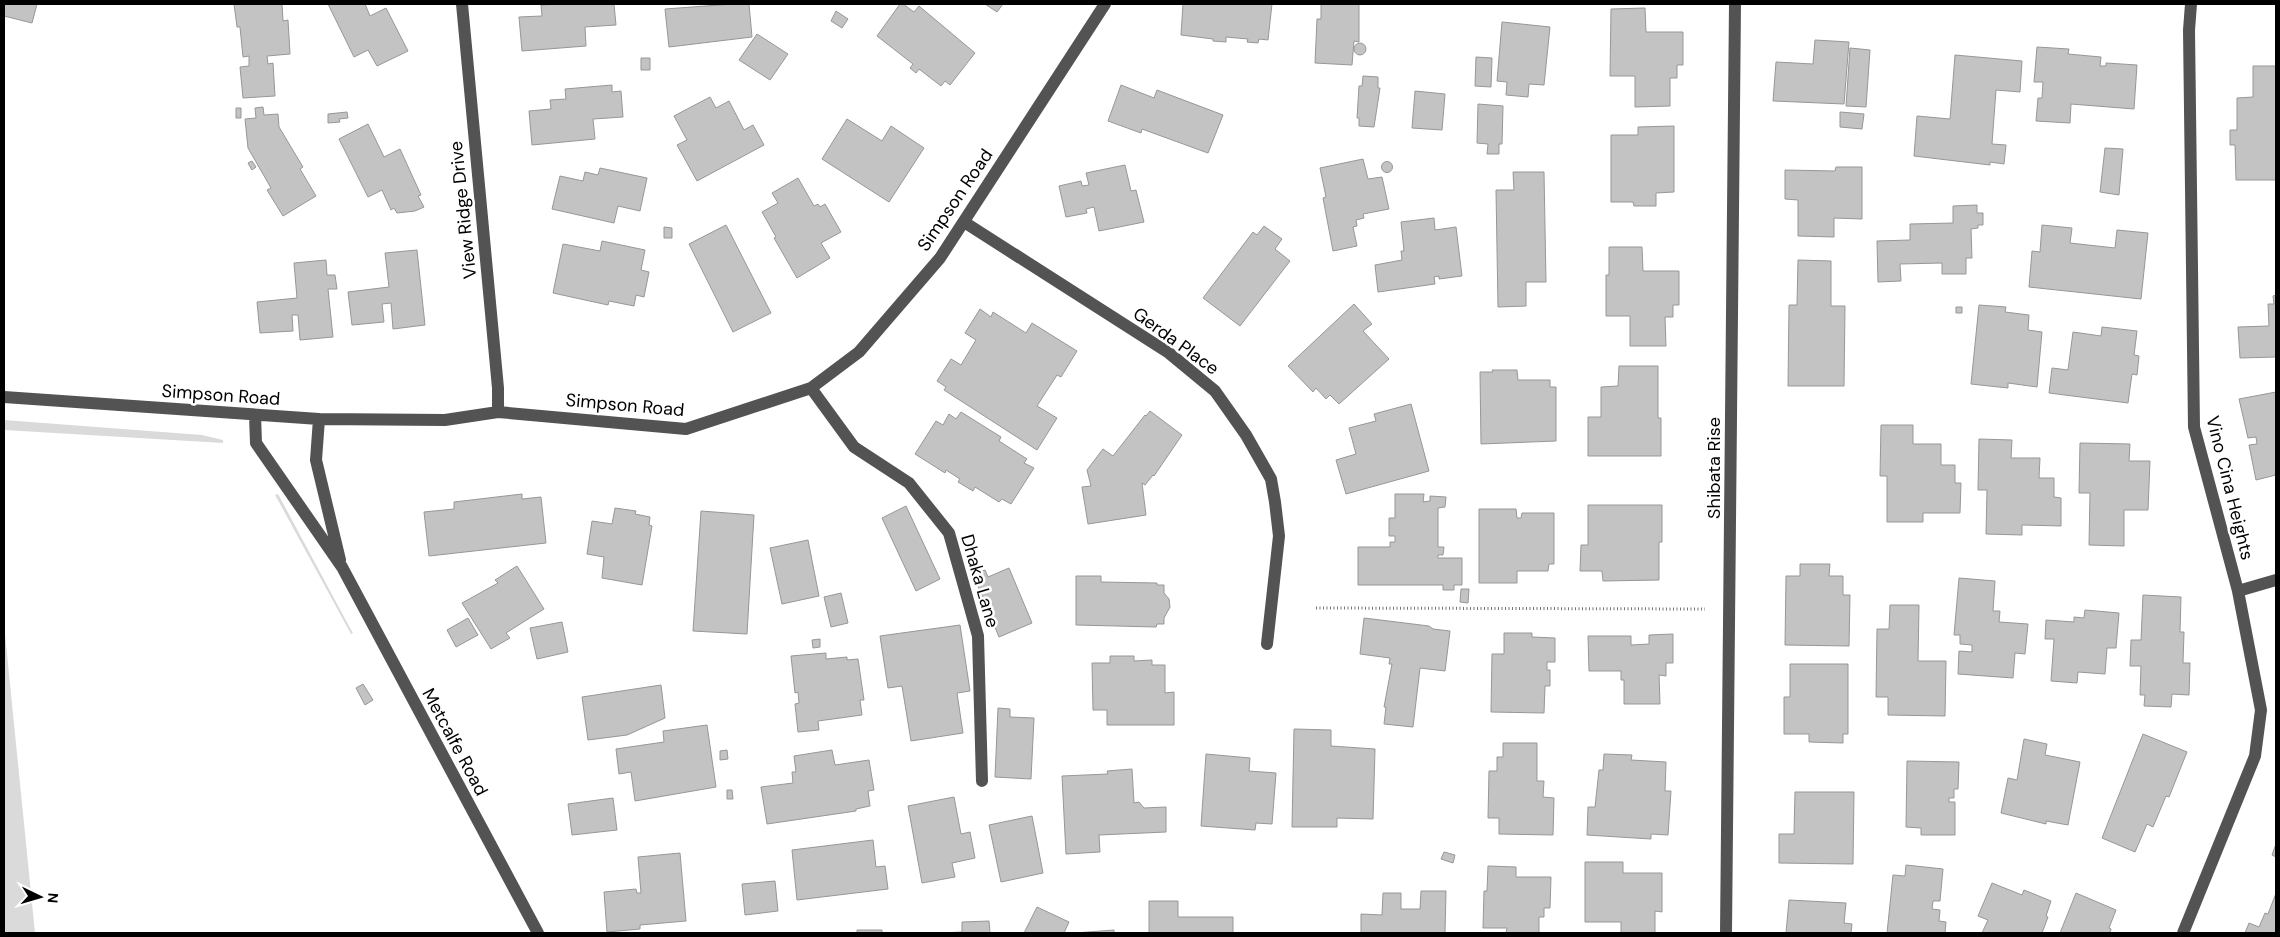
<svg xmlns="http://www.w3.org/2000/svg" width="2280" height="937" viewBox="0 0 2280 937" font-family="'DM Sans',sans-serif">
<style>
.green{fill:#dadada}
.building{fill:#c3c3c3;stroke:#979797}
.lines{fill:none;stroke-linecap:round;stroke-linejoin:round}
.path{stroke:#757575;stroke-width:3;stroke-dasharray:1 2.5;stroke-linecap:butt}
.minor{stroke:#535353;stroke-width:12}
.labels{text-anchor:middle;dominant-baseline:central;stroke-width:5;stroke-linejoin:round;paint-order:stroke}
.street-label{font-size:18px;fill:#000;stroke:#fff}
</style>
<rect width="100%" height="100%" fill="#fff"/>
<!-- green -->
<path class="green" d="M4,420L202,435L223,440V443L4,430Z
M278,494L350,628L353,633L351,634L279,502L275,495Z
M4,624L35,933H4Z"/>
<!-- building -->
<path class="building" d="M4,4H37L32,23L4,16Z
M234,4H282L283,21L288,20L290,54L267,56L268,64L273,63L275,96L243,98L240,67L249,66V56L243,57L240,27H237Z
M328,4H365L370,16L386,8L408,51L377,66L368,50L354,57Z
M559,4H614L616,25L585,27L586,46L522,51L519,17L542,16L541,5Z
M733,4H749L752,37L669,47L665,9Z
M900,4H903L914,12L919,6L975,53L950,85L945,81L941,86L919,69L916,73L910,68L913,64L877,36Z
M985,4H1003L997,12Z
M1183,4H1272L1268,40L1259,39L1258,43L1247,42L1248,39L1226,37V42L1213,41V39L1181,35Z
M1321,4H1359V42L1354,41L1352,65L1315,63L1317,19H1321Z
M1645,8L1646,32H1683V65H1677V78H1670V106L1635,107V76H1610L1611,9Z
M836,11L848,19L842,28L831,21Z
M1502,22L1550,27L1544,85L1529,84L1528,97L1506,95L1507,82L1497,81Z
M757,34L788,54L770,80L739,60Z
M1815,40L1849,42L1844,104L1773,101L1776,62L1813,64Z
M1354 49a6 6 0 1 1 12 0a6 6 0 1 1-12 0Z
M2037,47L2069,49L2068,54L2101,57L2100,66H2106V63L2137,65L2134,109L2071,104L2070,123L2036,121L2038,98H2042L2043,82H2034Z
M1850,48L1870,50L1866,107L1846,106Z
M1955,55L2022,61L2020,92L1996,90L1992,144L2006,145L2004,164L1990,162V165L1914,156L1917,116L1950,119Z
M1476,57L1492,58L1491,87L1475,86Z
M641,58H650V70H641Z
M2253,66H2276V180H2236L2235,145H2230V130H2237V98L2253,97Z
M1363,76L1378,77V88H1380L1374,127L1359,126V118H1357L1359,86H1362Z
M612,85V92L621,91L623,117L593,119L595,139L532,145L529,111L551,109L550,100L566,99L565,89Z
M1121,85L1154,98L1157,90L1223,115L1208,153L1142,129L1141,133L1108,121Z
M1415,91L1445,94L1442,130L1412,128Z
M710,97L716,108L729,101L744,130L753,125L764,145L697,181L677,145L687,140L674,116Z
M1478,104L1503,106L1502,144H1499V154H1487L1488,144L1477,143Z
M263,107L264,115L278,114L279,127L303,167L300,169L316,196L283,216L267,190L271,188L248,148L245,119L256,118L255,108Z
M236,108H241V118H236Z
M347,112L348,118L339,119L340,122L328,123V114Z
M1840,112L1864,114L1862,129L1840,127Z
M847,119L882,141L891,126L924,148L889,202L822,159Z
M368,124L384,157L400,149L421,195L418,196L424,207L415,211L397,213L394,208L391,210L382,190L368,197L339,139Z
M1674,126V192L1656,193V206H1634L1633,202H1611V135H1638V127Z
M2105,148L2123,149L2119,195L2100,192Z
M1363,159L1368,179L1382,177L1389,209L1363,214L1364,218L1356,220L1357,226L1353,227L1357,246L1333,251L1323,198L1326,197L1320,168Z
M252,161L256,167L252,170L248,163Z
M1381.5 167a5.5 5.5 0 1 1 11 0a5.5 5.5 0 1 1-11 0Z
M1125,165L1131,191L1136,190L1144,222L1099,231L1094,207L1086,209L1087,213L1066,217L1059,186L1081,181L1082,186L1089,185L1086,173Z
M1836,167H1862V219L1834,218V237L1798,236V200L1785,199V170L1835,171Z
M600,168L647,178L640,211L618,206L614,223L552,209L560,176L583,181L585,172L598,175Z
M1513,172H1544L1546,282H1526V306L1498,307L1496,190H1514Z
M798,178L814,206L818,204L820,207L825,204L841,232L821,243L830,258L797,278L774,238L776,237L762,212L778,203L772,193Z
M1977,205V213H1983V225H1978V228L1971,229L1972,258H1966V274H1942V263L1900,264L1901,281L1878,282L1877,241L1910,240V224L1953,223V206Z
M1434,218L1435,230L1456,227L1462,276L1439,279V276L1434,277L1435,284L1378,292L1375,265L1402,260L1401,251H1404L1401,222Z
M726,225L771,313L733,332L689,244Z
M2042,225L2072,228L2070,243L2115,248L2117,230L2148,233L2141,299L2029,287L2032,251L2040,252Z
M1264,226L1282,239L1275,249L1290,261L1240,326L1203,298L1253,232L1257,235Z
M664,227L672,228V238H664Z
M602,241L645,250L641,270L649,272L644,297L636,295L634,306L609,301L608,305L553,293L563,244L600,251Z
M1609,247H1642L1643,271H1679V305H1673V317H1665L1666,346H1630V316H1606V275H1609Z
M417,250L425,325L393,329L391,303L382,304L384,322L352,325L348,292L389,287L385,253Z
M326,260L327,275H335L337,289H328L333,337L300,340L298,315H292L293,331L260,333L257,302L297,298L294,263Z
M1798,260L1831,261V306H1845L1844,386H1788L1789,305H1797Z
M2276,295V357L2240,358L2238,327L2269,326L2268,304H2274L2273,296Z
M1354,304L1372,324L1363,331L1389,359L1339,404L1330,395L1326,399L1316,388L1313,392L1288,366Z
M1979,305L2006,307L2005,312L2029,315L2028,330L2042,332L2037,387L2008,383V388L1971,384Z
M1956,307H1962V313H1956Z
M980,309L991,317L993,312L1026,333L1032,323L1077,351L1061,377L1057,375L1037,406L1057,418L1037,450L944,390L946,387L937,381L951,359L961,365L976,340L965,333Z
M2102,327L2137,331L2134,355L2139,356L2137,375L2132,374L2128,403L2049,393L2052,368L2068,370L2073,332L2101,336Z
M1619,366H1658V418H1661V456H1588V417H1601V387L1618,386Z
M1492,370H1517L1518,380H1550V387H1556V441L1481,444L1480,372H1493Z
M2276,392V475L2256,480L2249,445L2257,444L2256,437L2248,438L2239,399Z
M1411,404L1429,471L1346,494L1336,460L1356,454L1349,428L1376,421L1374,414Z
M1150,411L1182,435L1154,476L1153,475L1145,485L1142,483L1146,515L1088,524L1082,487L1091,486L1087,470L1103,449L1113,456L1145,415L1146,416Z
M961,412L1001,437L999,441L1027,459L1024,463L1034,468L1011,504L1002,499L999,502L975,487L973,491L958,482L960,479L946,470L945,473L915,454L936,421L943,425L949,414L956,419Z
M1881,425H1913V444H1941V465H1955V483H1961L1960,513H1923V522H1887V476H1880Z
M1979,439L2012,440L2011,458H2040L2039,478H2054V497L2061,498V526L2022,525V535L1986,534L1987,490H1978Z
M2080,443L2130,444L2129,461H2150L2148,510H2124V546L2089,545L2090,493H2079Z
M522,494V499L541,497L546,543L429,556L424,512L454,509V502Z
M1395,494H1424L1423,502L1430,501V496L1446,497L1445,507L1438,508V547H1444L1443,555H1438V558H1462V585H1454V590H1443V585H1358V547H1390V542H1395V536H1389V518H1395Z
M1588,505H1662V542H1659V580L1603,581L1602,571H1580L1581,545H1588Z
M906,506L940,579L916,591L882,518Z
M615,508L636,511L635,514L650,517L649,525L652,526L642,585L602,578L604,557L587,554L592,521L612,524Z
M1479,509H1516L1517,518H1521L1522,513H1554V564H1549L1548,571H1517V583H1479Z
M701,511L754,515L747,634L693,631Z
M808,540L819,596L782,604L770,548Z
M1800,564H1830L1829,576H1843V595H1850L1849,646L1785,645L1786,576H1800Z
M517,566L544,609L506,633L510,638L491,649L462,603L498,583L495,580Z
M1009,568L1032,623L999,637L973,574L985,570L988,577Z
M1076,576H1101V582L1157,583V585H1164V593L1169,599L1170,607L1164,618V624H1157L1156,627L1076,625Z
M1959,578L1995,581L1993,611H2000L1999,622L2028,624L2025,654L2015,653L2013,678L1958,674L1959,651L1972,652V645L1960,644V635H1954Z
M1461,589H1469L1468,603L1460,602Z
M841,593L848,623L831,627L824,597Z
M2143,595L2181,597L2180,632H2184L2183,663H2190L2189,695L2172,694L2171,707L2144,706L2145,695H2140L2141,666H2130L2131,640H2141Z
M1890,605H1919L1918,661H1946L1945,716L1888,715V697H1876L1877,629H1889Z
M2085,610L2119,613L2116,648H2107L2105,674L2078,672L2077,683L2051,681L2054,639H2045L2046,620L2074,622V617L2084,618Z
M468,618L478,635L456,647L447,630Z
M1364,618L1429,626L1433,629L1450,631L1445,671L1420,668L1413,727L1384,724L1386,707H1384L1392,664H1389L1390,658L1360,654Z
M562,622L568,652L537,659L530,628Z
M960,625L970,691L957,693L963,733L911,741L902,686L888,688L880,636Z
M1504,633H1532V637L1555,638V662H1547V670H1550V686H1545L1544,713L1491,712L1492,654H1504Z
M1673,634V663H1666V676L1659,675L1660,704H1624V680H1621V671H1589L1588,636H1631V645L1649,644V635Z
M820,639V647L813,648L812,640Z
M826,653V659L847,657V660L858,659L864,700H860L862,715L818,721L819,730L798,732L795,704L799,703L798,692L795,693L791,656Z
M1110,656H1134V661L1152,660V665H1165V693L1174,692V725H1107V710H1093L1092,663H1110Z
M1790,664H1848V734H1843V743L1809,742V734H1784V697H1790Z
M363,684L373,700L365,705L356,688Z
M661,685L665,718L627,735L588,740L582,697Z
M998,708L1010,709V717L1034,718L1031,779L995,777Z
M707,725L716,787L635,801L631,772L619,774L616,749L664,742L663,731Z
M1294,729L1331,730V746L1375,749L1373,819L1337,818V827H1292Z
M2143,734L2187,752L2169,797L2166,796L2153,827L2147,824L2135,852L2102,838Z
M2024,739L2047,744L2045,755L2080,762L2068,825L2046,821V824L2001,813L2008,778L2017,780Z
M1503,743H1537V781H1544L1543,797L1554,798L1553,835L1499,834V818H1488L1489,771H1497V757H1503Z
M727,750L728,759L720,760V751Z
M832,750L835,765L869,760L874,790L868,791L870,806L856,809V811L767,824L761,787L793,783L792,772H796L794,756Z
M1206,754L1250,758L1249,771L1276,773L1272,824L1256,823L1255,830L1201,826Z
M1604,754L1632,755L1631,760L1666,762L1665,791H1671L1668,835L1651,834V839L1587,835L1588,807H1595L1599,770H1603Z
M1907,761L1959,762L1958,789H1954V798H1949V802H1955V835H1921V828L1906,827Z
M1132,769L1134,803L1139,802L1144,808L1166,807V832L1099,835L1100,852L1066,854L1062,776L1108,774L1107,771Z
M727,790H732L733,799H727Z
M1795,792H1854L1853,864L1779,863V834H1794Z
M954,797L961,834L970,832L975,858L952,863L955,877L922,883L908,806Z
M613,798L617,830L572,835L568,804Z
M1032,816L1043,873L1001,882L989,825Z
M873,840L876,867L885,866L888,889L797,900L792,850Z
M2276,844V857L2272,855Z
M1444,852L1455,855L1453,863L1441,859Z
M680,853L686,921L640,925V929L607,932L604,892L636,889L637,893H641L638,857Z
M1585,862H1623V873H1662V912L1655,911V933H1621V922H1585Z
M1906,865L1943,869L1940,901H1933L1932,909L1940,910L1939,921L1946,922L1945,933H1887L1893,875L1905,876Z
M1488,866L1516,867V877H1551L1550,908H1544V917H1539V933H1506L1507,928H1483L1484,891H1487Z
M775,881L778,911L745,915L742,884Z
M1992,883L2022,895L2024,890L2051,901L2046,916L2048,917L2042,933H1982L1988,920L1978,916Z
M1421,891H1446L1445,933H1361V914L1382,915L1383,893H1401V909H1420Z
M2076,893L2116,910L2109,928L2111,929L2110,933H2060Z
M2276,893V933H2245L2249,923L2259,927L2265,913L2268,914Z
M1789,900L1846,903L1844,923L1852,924L1851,933H1786Z
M1149,901H1178V917H1233V933H1149Z
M1037,907L1069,922L1064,933H1024Z
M989,921L990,933H942L962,932V922Z
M857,930H882V933H857Z
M1114,930V933H1075Z"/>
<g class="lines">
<!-- path -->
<path class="path" d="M1316,608L1705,609"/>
<!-- minor -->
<path class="minor" d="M462,4L498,388V412
M964,222L1169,353L1215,391L1246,435L1271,479L1275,502L1279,536L1267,644
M811,388L854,447L909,483L949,533L978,636L982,781
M4,397L319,419L445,420L498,412L686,429L811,388L859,352L940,258L1105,4
M255,415L256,443L342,567L538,933
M319,419L316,460L340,560
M2238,591L2276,580
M1726,933L1735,4
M2183,933L2255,756L2261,710L2238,591L2194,427L2189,30L2191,4"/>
</g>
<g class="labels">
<!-- street labels -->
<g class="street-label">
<text transform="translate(955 200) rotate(-56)">Simpson Road</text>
<text transform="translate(463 210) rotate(-96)">View Ridge Drive</text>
<text transform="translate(1176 341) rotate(36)">Gerda Place</text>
<text transform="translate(221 395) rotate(4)">Simpson Road</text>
<text transform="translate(625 405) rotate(5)">Simpson Road</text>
<text transform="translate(1714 468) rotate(-90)">Shibata Rise</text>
<text transform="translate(2230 488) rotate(76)">Vino Cina Heights</text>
<text transform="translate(980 581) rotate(74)">Dhaka Lane</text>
<text transform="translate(455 742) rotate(62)">Metcalfe Road</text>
</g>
</g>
<!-- border -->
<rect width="2280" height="937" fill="none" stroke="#000000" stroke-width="10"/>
<!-- north arrow -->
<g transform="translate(40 897) rotate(95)" stroke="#ffffff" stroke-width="4" paint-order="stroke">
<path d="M0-4L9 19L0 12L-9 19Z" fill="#000000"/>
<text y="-8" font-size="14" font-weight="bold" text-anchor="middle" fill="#000000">N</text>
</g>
</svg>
